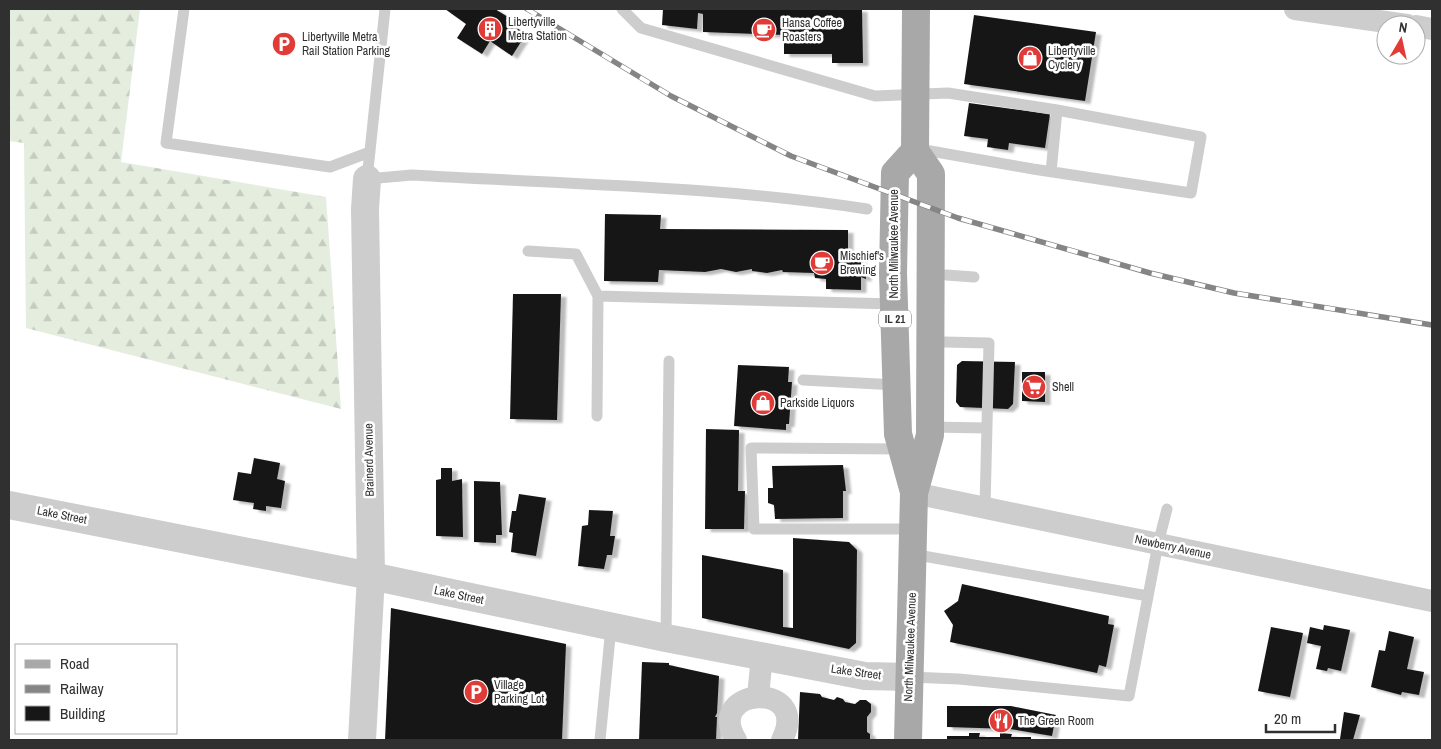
<svg xmlns="http://www.w3.org/2000/svg" width="1441" height="749" viewBox="0 0 1441 749" font-family="'Archivo Narrow',sans-serif">
<style>
.forest{fill:url(#forest-firs)}
.building{fill:#171717;filter:url(#shadow)}
.lines{fill:none;stroke-linecap:round;stroke-linejoin:round}
.service{stroke:#cdcdcd;stroke-width:11}
.minor{stroke:#cdcdcd;stroke-width:22}
.tertiary{stroke:#cdcdcd;stroke-width:28}
.primary{stroke:#a8a8a8;stroke-width:28}
.rail-casing{stroke:#858585;stroke-width:5.5}
.rail{stroke:#fff;stroke-width:4;stroke-dasharray:11;stroke-linecap:butt}
.labels{text-anchor:middle;dominant-baseline:central;stroke-width:5;stroke-linejoin:round;paint-order:stroke}
.shield{fill:#fff;stroke:#6e6e6e;stroke-width:1}
.shield-label{font-size:11px;font-weight:bold;fill:#303030}
.poi-label{font-size:12px;fill:#303030;stroke:#fff;text-anchor:start}
.street-label{font-size:12px;fill:#303030;stroke:#fff}
</style>
<defs>
<pattern id="forest-firs" width="22" height="20" patternUnits="userSpaceOnUse" patternTransform="scale(1.25)"><rect width="22" height="20" fill="#e5eddf"/><path d="M5 1l3.5 6h-7zM16 11l3.5 6h-7z" fill="#c5ccc0"/></pattern>
<filter id="shadow"><feDropShadow dx="5.5" dy="3" stdDeviation="1" flood-color="#0004"/></filter>
</defs>
<rect width="100%" height="100%" fill="#fff"/>
<!-- forest -->
<path class="forest" d="M9,9H140L121,162L326,197L341,409L26,328L24,143L9,141Z"/>
<!-- building -->
<path class="building" d="M445,9H495L508,17L506,21L526,34L512,56L490,41L482,54L457,38L466,24Z
M663,9H862L863,63H832V54H784V35L703,32V14L698,13L697,29L662,25Z
M974,15L1096,32L1085,101L964,84Z
M969,103L1050,114L1045,148L1009,143L1008,150L987,147L988,139L964,136Z
M605,214L661,215L660,229L848,230V251H861V265L865,263L866,279L861,277V290L826,289V279L815,278L814,273L783,272L782,270L767,273L752,271V269L736,272L721,269L705,272L659,270L658,282L604,281Z
M513,294H561L557,420L510,419Z
M962,361L1015,362L1013,404L1008,409L960,407L956,402L957,365Z
M738,365L789,367L788,382H792L789,424H786V430L734,426Z
M1022,372H1045V402L1022,401Z
M706,429L739,430L738,491H745L744,529H705Z
M254,458L280,463L277,479L285,481L281,508L266,506V511L253,509L254,503L233,500L238,472L251,474Z
M843,465L846,491H843V518L775,519L774,505L768,503V488H773L772,466Z
M441,468H452V481L462,479L463,537L436,536V480L441,479Z
M474,481L500,482L502,535H496V543L474,542Z
M519,494L546,498L536,556L511,552L513,533L509,532L512,511H516Z
M589,510L613,511L610,536H615L612,555H607L604,569L578,566L582,526L588,525Z
M793,538L849,542L857,550L856,643L849,649L702,618V555L783,570V627L793,628Z
M962,584L1109,616L1108,624L1114,625L1106,667L1099,665L1097,673L950,642L953,625L944,611L958,601Z
M391,608L566,644L562,740H385Z
M1324,625L1350,630L1341,671L1328,668L1327,671L1316,669L1321,646L1307,643L1310,627L1323,630Z
M1271,627L1303,633L1290,697L1258,691Z
M1389,631L1414,637L1407,669L1424,672L1419,695L1402,692L1401,695L1371,687L1379,650L1385,651Z
M642,662L669,663V665L719,676L717,713L715,717H717L716,740H639Z
M800,692L820,694L822,697L834,700L837,697L843,699L845,702L855,704L860,700H866L871,704V712L867,717V732L870,734V740H798Z
M947,706H1011L1056,715L1052,736L1010,729L947,727Z
M1344,712L1360,715L1353,740L1340,739Z
M969,733H980L979,737H1000V733L1012,734L1011,737H1031V740H947V736H969Z"/>
<g class="lines">
<!-- service -->
<path class="service" d="M184,9L166,143L330,167L370,152
M385,9L367,179L412,175C563,184 717,186 867,209
M622,9L641,28L875,96L948,93L1057,110L1051,172
M919,149L1033,169L1191,193L1201,137L1057,110
M528,251L576,254L598,296L894,304
M946,275L974,277
M944,342L989,343L985,507
M803,380L897,385
M597,416L598,296
M930,427L987,428
M902,449L751,448L754,529H913
M912,554L1148,596
M666,638L669,361
M909,677L959,679L1129,696L1158,544L1167,509
M600,740L611,627"/>
<!-- minor -->
<path class="minor" d="M1295,9L1407,25
M1416,26L1432,29
M914,493L1432,601
M758,696L762,656
M736,740C703,687 812,679 782,740"/>
<!-- tertiary -->
<path class="tertiary" d="M9,505L371,576L666,638L865,676L909,677
M362,740L371,576L365,209L367,179"/>
<!-- primary -->
<path class="primary" d="M914,492L898,434L893,273L895,173L915,151
M908,740L914,493L930,435L931,174L915,151L916,9"/>
<!-- rail casing -->
<g class="rail-casing">
<path id="rail" d="M527,9L671,96L791,156L958,218L1150,273L1234,293L1432,325"/>
</g>
<!-- rail -->
<use href="#rail" class="rail"/>
</g>
<!-- icons -->
<defs>
<g id="building-disc" transform="scale(1.25)"><circle r="9.5" fill="#e13b38" stroke="#fff"/><path d="M-4-6H4V6H1V3H-1V6H-4ZM-2.5-4.3h1.7v1.8h-1.7ZM.8-4.3h1.7v1.8H.8ZM-2.5-1h1.7V.8h-1.7ZM.8-1h1.7V.8H.8Z" fill="#fff"/></g>
<g id="cafe-disc" transform="scale(1.25)"><circle r="9.5" fill="#e13b38" stroke="#fff"/><path d="M-5.5-4.5H6V0H3Q3 3.5 0 3.5H-2.5Q-5.5 3.5-5.5 0ZM3-3.2v2h1.7v-2ZM-6 4.5H4V6H-6Z" fill="#fff"/></g>
<g id="parking-disc" transform="scale(1.25)"><circle r="9.5" fill="#e13b38" stroke="#fff"/><path d="M-3.5-5.5H1a3.5 3.5 0 0 1 0 7H-1V5.5H-3.5ZM-1-3.4V-.6H.8a1.4 1.4 0 0 0 0-2.8Z" fill="#fff"/></g>
<g id="shop-disc" transform="scale(1.25)"><circle r="9.5" fill="#e13b38" stroke="#fff"/><path d="M-5-2.5h2.3a2.7 3.5 0 0 1 5.4 0H5L5.5 6h-11ZM-1.5-2.5h3a1.5 2.3 0 0 0-3 0Z" fill="#fff"/></g>
<g id="supermarket-disc" transform="scale(1.25)"><circle r="9.5" fill="#e13b38" stroke="#fff"/><path d="M-6-5.5h2.5l.6 2H6L4.5 2H-2.5L-4.4-4H-6ZM-1.5 3.2a1.3 1.3 0 1 0 .1 0ZM3 3.2a1.3 1.3 0 1 0 .1 0Z" fill="#fff"/></g>
<g id="restaurant-disc" transform="scale(1.25)"><circle r="9.5" fill="#e13b38" stroke="#fff"/><path d="M-5-6h1v4h1v-4h1v4h1v-4h1v5L-1.5 .5V6h-2V.5L-5-1ZM5-6V6H3V1.5H1.5Q1.5-4 5-6Z" fill="#fff"/></g>
</defs>
<g fill-rule="evenodd">
<use href="#building-disc" x="490" y="29"/>
<use href="#cafe-disc" x="764" y="30"/>
<use href="#parking-disc" x="284" y="44"/>
<use href="#shop-disc" x="1030" y="58"/>
<use href="#cafe-disc" x="822" y="263"/>
<use href="#supermarket-disc" x="1034" y="387"/>
<use href="#shop-disc" x="763" y="403"/>
<use href="#parking-disc" x="476" y="692"/>
<use href="#restaurant-disc" x="1001" y="721"/>
</g>
<g class="labels">
<!-- shield labels -->
<rect class="shield" x="879" y="310.5" width="32" height="17" rx="4"/>
<g class="shield-label">
<text x="895" y="319">IL 21</text>
</g>
<!-- poi labels -->
<g class="poi-label">
<text x="508" y="22">Libertyville<tspan x="508" dy="14">Metra Station</tspan></text>
<text x="782" y="23">Hansa Coffee<tspan x="782" dy="14">Roasters</tspan></text>
<text x="302" y="37">Libertyville Metra<tspan x="302" dy="14">Rail Station Parking</tspan></text>
<text x="1048" y="51">Libertyville<tspan x="1048" dy="14">Cyclery</tspan></text>
<text x="840" y="256">Mischief's<tspan x="840" dy="14">Brewing</tspan></text>
<text x="1052" y="387">Shell</text>
<text x="780" y="403">Parkside Liquors</text>
<text x="494" y="685">Village<tspan x="494" dy="14">Parking Lot</tspan></text>
<text x="1018" y="721">The Green Room</text>
</g>
<!-- street labels -->
<g class="street-label">
<text transform="translate(894 244) rotate(-90)">North Milwaukee Avenue</text>
<text transform="translate(369 460) rotate(-91)">Brainerd Avenue</text>
<text transform="translate(62 515) rotate(11)">Lake Street</text>
<text transform="translate(1173 547) rotate(12)">Newberry Avenue</text>
<text transform="translate(459 595) rotate(12)">Lake Street</text>
<text transform="translate(910 647) rotate(-88)">North Milwaukee Avenue</text>
<text transform="translate(856 672) rotate(8)">Lake Street</text>
</g>
</g>
<!-- border -->
<rect width="1441" height="749" fill="none" stroke="#303030" stroke-width="20"/>
<!-- legend -->
<rect x="15" y="644" width="162" height="90" fill="#ffffff" stroke="#acacac"/>
<rect x="25" y="660" width="25" height="8" fill="#a8a8a8" stroke="#acacac"/>
<text x="60" y="669" font-size="15" fill="#303030">Road</text>
<rect x="25" y="685" width="25" height="8" fill="#858585" stroke="#acacac"/>
<text x="60" y="694" font-size="15" fill="#303030">Railway</text>
<rect x="25" y="706" width="25" height="15" fill="#171717" stroke="#acacac"/>
<text x="60" y="719" font-size="15" fill="#303030">Building</text>
<!-- north arrow -->
<g transform="translate(1401 40) rotate(9)"><circle r="24" fill="#ffffff" stroke="#acacac"/>
<path d="M0-4L9 19L0 12L-9 19Z" fill="#e13b38"/>
<text y="-8" font-size="14" font-weight="bold" text-anchor="middle" fill="#303030">N</text>
</g>
<!-- scale -->
<path d="M1266 724v8h69v-8" fill="none" stroke="#303030" stroke-width="2.5"/>
<text x="1274" y="724" font-size="15" fill="#303030" stroke="#ffffff" stroke-width="4" paint-order="stroke">20 m</text>
</svg>
